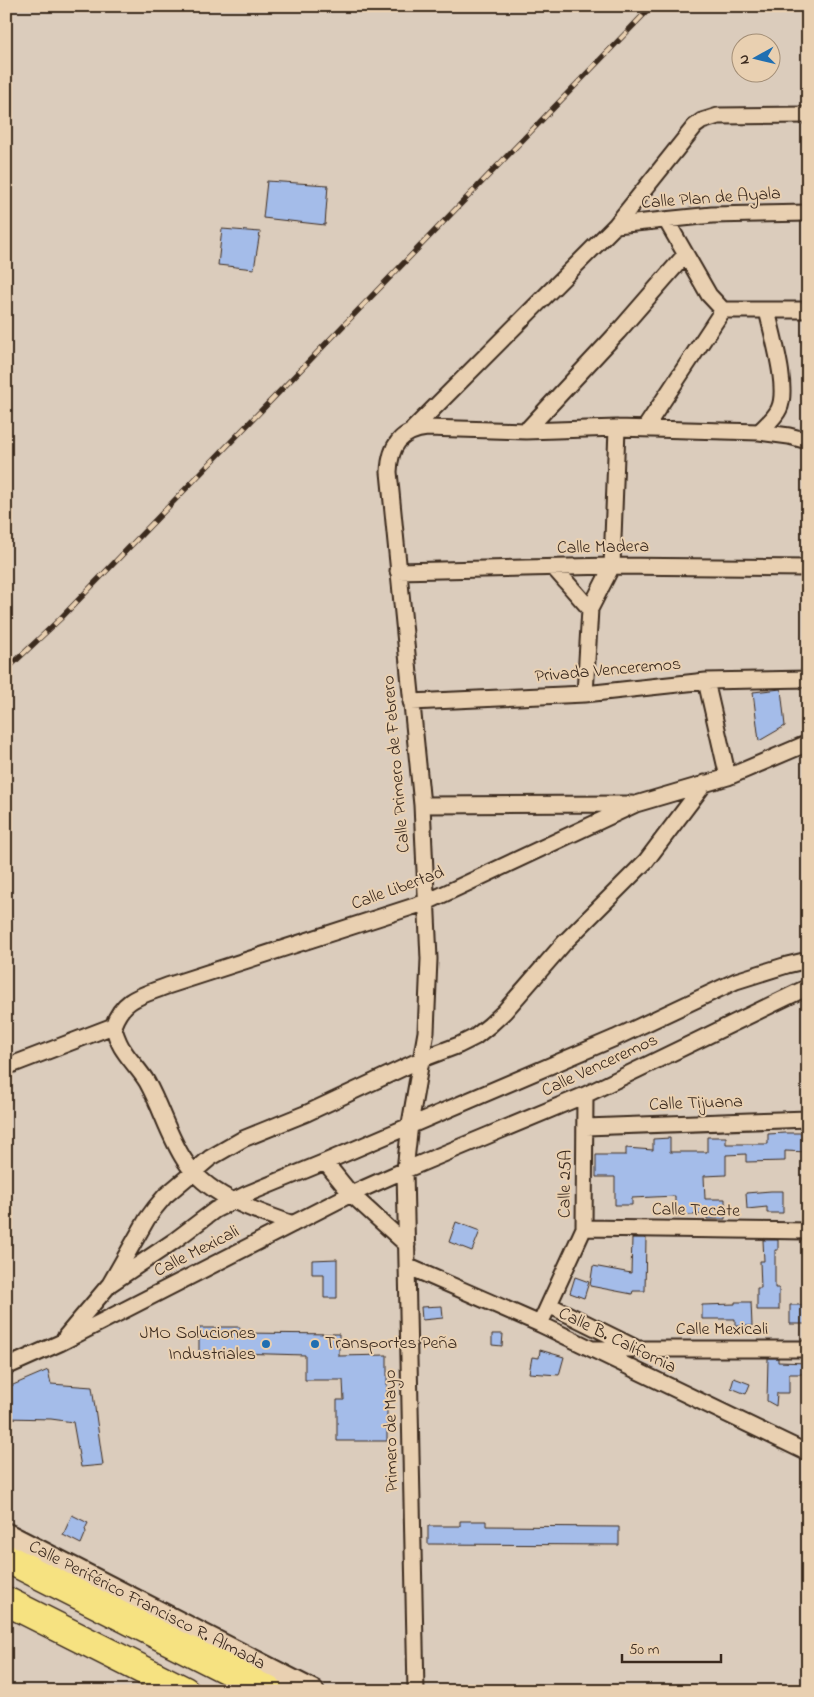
<svg xmlns="http://www.w3.org/2000/svg" width="814" height="1697" viewBox="0 0 814 1697" font-family="'Indie Flower',sans-serif">
<style>
.building{fill:#a4bce9;stroke:#3b2a1e}
.lines{fill:none;stroke-linecap:round;stroke-linejoin:round}
.street-casing{stroke:#3b2a1e;stroke-width:19}
.secondary-casing{stroke:#3b2a1e;stroke-width:25}
.highway-casing{stroke:#3b2a1e;stroke-width:31}
.street{stroke:#e9d0b1;stroke-width:15}
.secondary{stroke:#e9d0b1;stroke-width:21}
.highway{stroke:#f6e281;stroke-width:28}
.rail-casing{stroke:#3b2a1e;stroke-width:5.5}
.rail{stroke:#e9d0b1;stroke-width:4;stroke-dasharray:11;stroke-linecap:butt}
.poi-dot{fill:#1f6fb2;stroke:#e9d0b1;stroke-width:2}
.labels{text-anchor:middle;dominant-baseline:central;stroke-width:4;stroke-linejoin:round;paint-order:stroke}
.street-label{font-size:18px;fill:#3b2a1e;stroke:#e9d0b1}
.poi-label{font-size:18px;fill:#3b2a1e;stroke:#e9d0b1;text-anchor:end}
</style>
<rect width="100%" height="100%" fill="#dbccbc"/>
<filter id="ink" filterUnits="userSpaceOnUse"><feTurbulence type="fractalNoise" baseFrequency=".02" numOctaves="2"/><feDisplacementMap in="SourceGraphic" scale="10" xChannelSelector="R" yChannelSelector="G"/><feConvolveMatrix kernelMatrix="1 2 1 2 8 2 1 2 1" color-interpolation-filters="sRGB"/></filter>
<g filter="url(#ink)">
<!-- building -->
<path class="building" d="M267,181L328,185L325,225L263,218Z
M222,229L260,232L254,269L218,265Z
M781,689L785,726L759,741L753,692Z
M785,1133H808V1152L785,1151V1161L746,1162V1154L726,1155V1175L704,1176L705,1199H725V1219H707V1214L675,1216V1196L632,1198V1205H615V1177H596V1155H626V1148L653,1150V1139L670,1138V1152H707V1137H726V1144H768V1134Z
M771,1191H783V1213H767V1207L747,1209L746,1193Z
M456,1222L480,1231L472,1251L449,1242Z
M632,1238H646L645,1291H633L632,1294L590,1286L593,1266L631,1273Z
M763,1240H778V1250H775V1288H779V1310H757V1288H761L760,1261H764Z
M337,1259V1298H324V1274H312V1260Z
M575,1277L589,1282L584,1298L570,1293Z
M735,1302H751L752,1326H735V1319H702V1305L735,1304Z
M790,1305H808V1324H790Z
M442,1306L443,1318L422,1320L421,1307Z
M218,1327H240V1333L339,1334V1356L387,1355V1441H337V1400H344L343,1380H305V1355L199,1352V1328H218Z
M492,1334H503L502,1346L492,1345Z
M540,1350L564,1357L559,1375L529,1373L532,1357L539,1358Z
M768,1358H778V1362L808,1363V1374H789V1393H777L776,1406L767,1401Z
M48,1370L51,1384L92,1387L103,1465L81,1467L73,1422L51,1419L6,1418V1388Z
M734,1378L750,1384L746,1394L731,1388Z
M72,1515L88,1523L85,1529L86,1532L81,1544L63,1535Z
M460,1521H486V1526L619,1527V1545L428,1544V1526H460Z"/>
<g class="lines">
<!-- street casing -->
<g class="street-casing">
<path id="street" d="M666,220L709,295L723,310H808
M616,225L712,215L808,213
M645,428L723,310
M413,429L616,225L695,126L702,121L718,116L808,115
M526,431L618,332L685,255
M759,432C766,425 775,418 779,409C789,388 772,334 767,310
M554,568L590,609
M398,571L612,566L808,568
M706,681L728,777
M585,694L590,609L612,566L617,428
M411,702L585,694L706,681L808,679
M422,805L632,804
M113,1026C116,1035 118,1043 124,1051C131,1062 140,1070 147,1082C161,1107 169,1137 185,1161C209,1197 254,1210 293,1224
M6,1067L113,1026C123,998 141,996 167,986L427,902L636,804L728,777L808,743
M586,1127L808,1119
M584,1228L808,1231
M407,1245L351,1194L325,1162L615,1038L736,981L787,965L808,960
M407,1266L540,1324L808,1453
M110,1284L147,1219L155,1208L165,1196L210,1158L243,1139L307,1113L422,1059L459,1045L475,1037L490,1025L504,1012L565,942L646,861L705,783
M549,1305L634,1347
M540,1324L584,1228L585,1095
M66,1336L110,1284L174,1241L215,1210L247,1194L325,1162
M593,1349H808
M6,1367L60,1343L351,1194L405,1170L585,1095L808,987
M416,1691L405,1170L410,1124L426,1032L429,959L422,805L389,472C390,446 400,431 427,428L526,431L617,428L759,432L789,436L808,441"/>
</g>
<!-- secondary casing -->
<g class="secondary-casing">
<g id="secondary">
<path id="s1" d="M6,1534L313,1691"/>
</g>
</g>
<!-- highway casing -->
<g class="highway-casing">
<path id="highway" d="M6,1558L269,1691
M6,1601L185,1691"/>
</g>
<!-- street -->
<use href="#street" class="street"/>
<!-- secondary -->
<use href="#secondary" class="secondary"/>
<!-- highway -->
<use href="#highway" class="highway"/>
<!-- rail casing -->
<g class="rail-casing">
<path id="rail" d="M6,670L60,619L255,417L652,6"/>
</g>
<!-- rail -->
<use href="#rail" class="rail"/>
</g>
</g>
<!-- markers -->
<g class="poi-dot">
<circle cx="266" cy="1344" r="5"/>
<circle cx="315" cy="1344" r="5"/>
</g>
<g class="labels">
<!-- street labels -->
<g class="street-label">
<text transform="translate(711 199) rotate(-4)">Calle Plan de Ayala</text>
<text transform="translate(603 548) rotate(-1)">Calle Madera</text>
<text transform="translate(608 671) rotate(-5)">Privada Venceremos</text>
<text transform="translate(397 764) rotate(-95)">Calle Primero de Febrero</text>
<text transform="translate(398 889) rotate(-20)">Calle Libertad</text>
<text transform="translate(600 1066) rotate(-25)">Calle Venceremos</text>
<text transform="translate(696 1104) rotate(-2)">Calle Tijuana</text>
<text transform="translate(566 1184) rotate(-89)">Calle 25A</text>
<text transform="translate(696 1211) rotate(1)">Calle Tecate</text>
<text transform="translate(197 1252) rotate(-27)">Calle Mexicali</text>
<text x="722" y="1330">Calle Mexicali</text>
<text transform="translate(617 1341) rotate(26)">Calle B. California</text>
<text transform="translate(392 1431) rotate(-91)">Primero de Mayo</text>
<text stroke="none"><textPath href="#s1" startOffset="158">Calle Periférico Francisco R. Almada</textPath></text>
</g>
<!-- poi labels -->
<g class="poi-label">
<text x="256" y="1334">JMO Soluciones<tspan x="256" dy="21">Industriales</tspan></text>
<text x="325" y="1344" text-anchor="start">Transportes Peña</text>
</g>
</g>
<!-- margin -->
<rect width="814" height="1697" fill="none" stroke="#e9d0b1" stroke-width="25"/>
<rect x="12" y="12" width="789" height="1672" fill="none" stroke="#3b2a1e" stroke-width="2" filter="url(#ink)"/>
<!-- north arrow -->
<g transform="translate(756 58) rotate(262)"><circle r="24" fill="#e9d0b1" stroke="#a38e76"/>
<path d="M0-4L9 19L0 12L-9 19Z" fill="#1f6fb2"/>
<text y="-8" font-size="14" font-weight="bold" text-anchor="middle" fill="#3b2a1e">N</text>
</g>
<!-- scale -->
<path d="M622 1654v8h99v-8" fill="none" stroke="#3b2a1e" stroke-width="2.5"/>
<text x="629" y="1654" font-size="15" fill="#3b2a1e" stroke="#e9d0b1" stroke-width="4" paint-order="stroke">50 m</text>
</svg>
